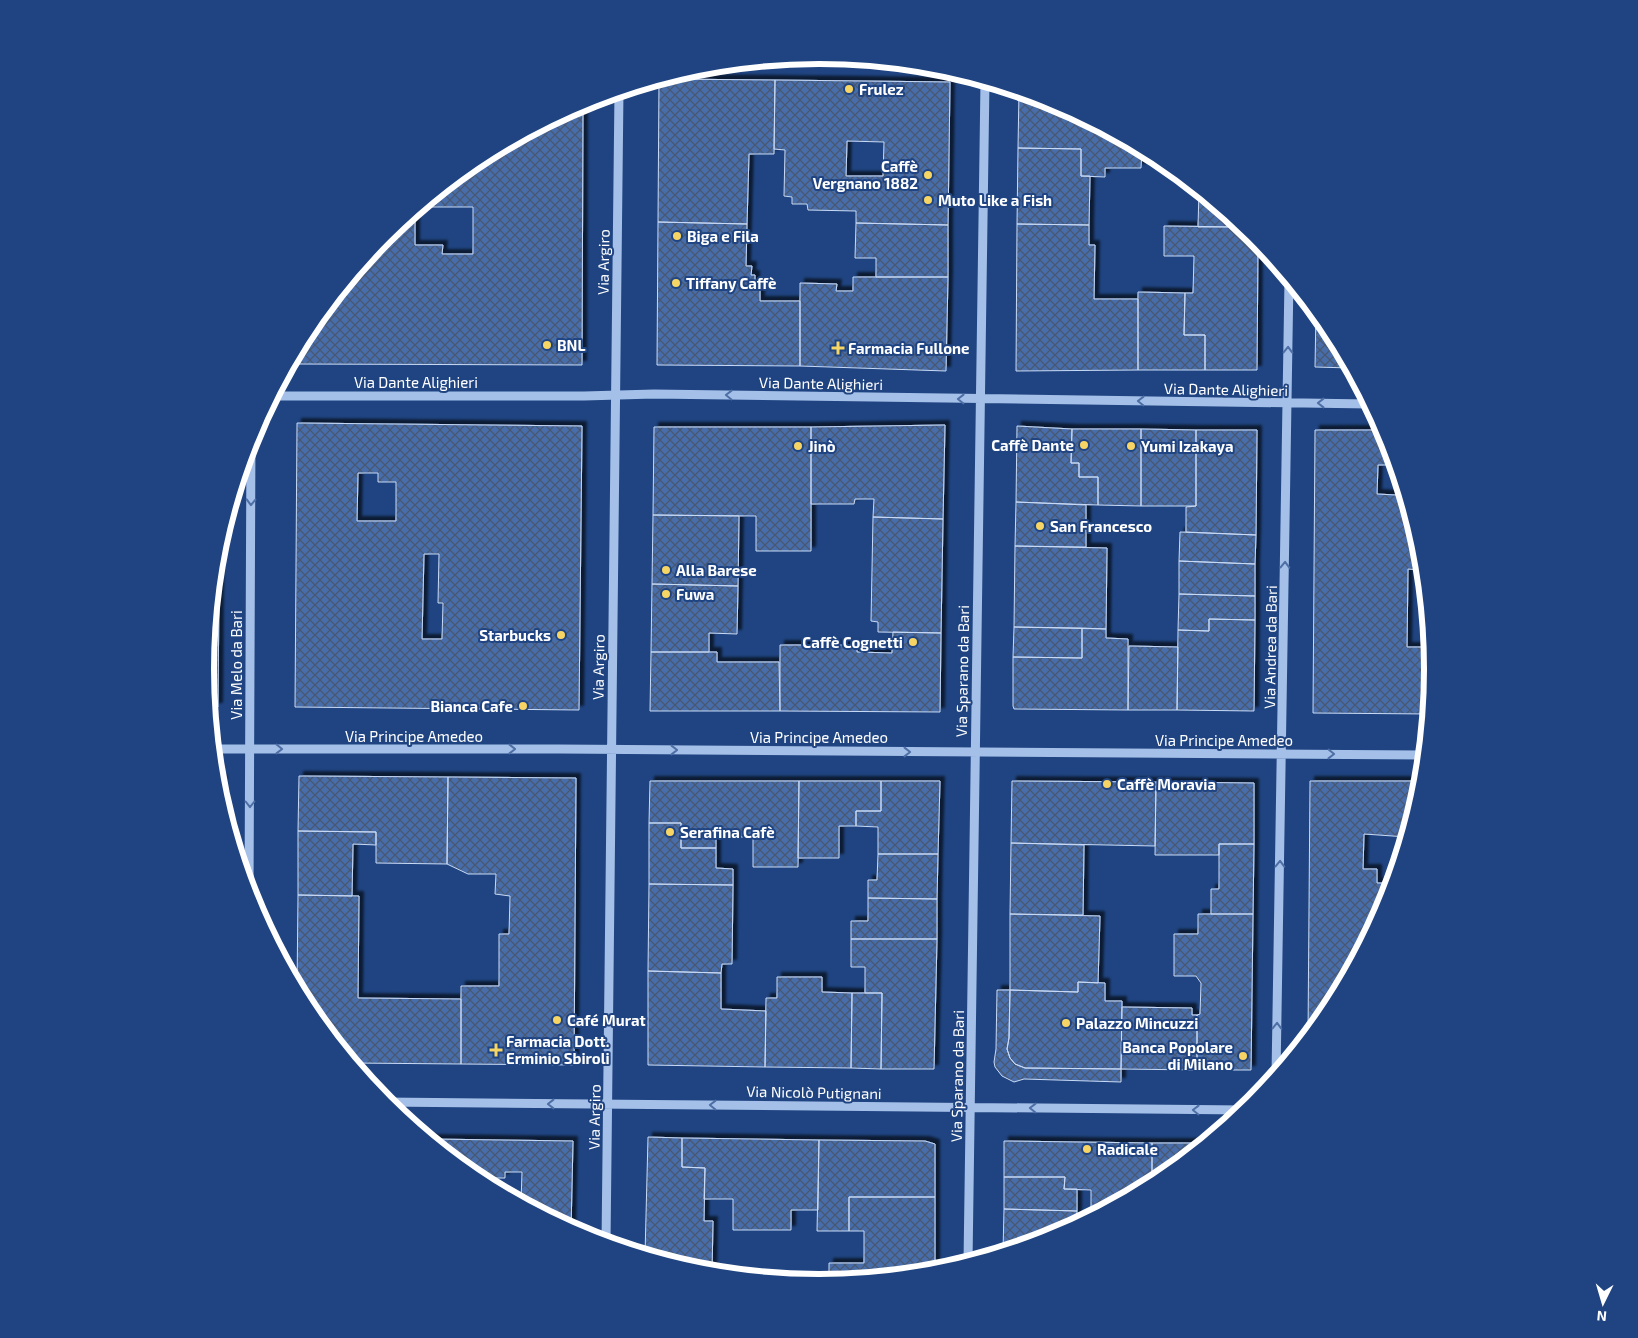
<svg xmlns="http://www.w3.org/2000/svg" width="1638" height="1338" viewBox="0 0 1638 1338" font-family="'Exo 2',sans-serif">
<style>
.building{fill:url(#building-cross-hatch);stroke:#c8daf6;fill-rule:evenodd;filter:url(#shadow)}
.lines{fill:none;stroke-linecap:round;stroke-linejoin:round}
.minor{stroke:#a4bfe8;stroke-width:9}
.oneway{stroke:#4e6fa5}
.poi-dot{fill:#f7d564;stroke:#1f4481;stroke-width:2}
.labels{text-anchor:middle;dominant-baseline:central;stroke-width:4;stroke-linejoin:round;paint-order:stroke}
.poi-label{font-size:15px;font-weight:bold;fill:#fff;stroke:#1f4481;text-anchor:start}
.street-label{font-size:15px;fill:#fff;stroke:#1f4481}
.rim{fill:none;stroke:#fff;stroke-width:6}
</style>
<defs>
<pattern id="building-cross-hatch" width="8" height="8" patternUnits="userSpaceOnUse" patternTransform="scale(1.25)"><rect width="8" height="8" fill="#476daa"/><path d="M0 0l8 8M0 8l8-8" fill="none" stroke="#4a5972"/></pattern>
<filter id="shadow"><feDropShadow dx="4.5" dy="-4.5" stdDeviation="1" flood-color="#0009"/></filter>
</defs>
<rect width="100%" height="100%" fill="#1f4481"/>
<!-- building -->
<path class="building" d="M659,79L775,80L774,154H749L747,224L658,222Z
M775,80L950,82L948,225L856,223V211L808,210L807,204H792V197L784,196L785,150L774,149ZM847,141L884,142L883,176H846Z
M1019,91L1054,102L1142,149L1141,168H1105V177L1081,176V149L1018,148Z
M583,102L582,365L293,364V356L309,328L385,235L415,210V245H443L442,254H473V207H419L478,158Z
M1018,148L1081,149V176H1090L1089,225L1017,224Z
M1199,190L1243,227H1198Z
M658,222L747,224L746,266H752L751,275H755V288H760V301H800V366L657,365Z
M856,223L948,225V277H876V258H855Z
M1017,224L1089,225V245H1095L1094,299H1138V370L1016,371Z
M1164,226L1243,227L1258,241L1257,370H1205V335H1184L1185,293H1193L1194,256H1164Z
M853,277H948L946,371L800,366V283L837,284L836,291H853Z
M1138,292L1185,293L1184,335H1205V370H1138Z
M1316,311L1330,328L1351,368L1315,367Z
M297,423L582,426L579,710L295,707ZM358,473H378V482H396V521H357ZM424,554H439L438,603H443L442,639H422Z
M945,425L943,519L873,517L874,499H855L854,504H811V427Z
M1017,426L1072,429L1071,463H1079V477H1098V505L1016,502Z
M654,427H811V551H756V516L653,515Z
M1072,429H1141V506L1098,505V477H1079V463H1071Z
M1141,429L1196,430V506H1141Z
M1196,430H1257L1256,535L1186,532V507L1196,506Z
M1315,430H1384L1386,434L1396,465H1378L1377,494L1396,495V466L1409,509V521H1413L1421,549L1425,589L1421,588V570L1408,569L1407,647H1425V589L1430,643H1428L1427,669H1433L1429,714L1313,713Z
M1016,502L1086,505V547L1015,546Z
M653,515L739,516L738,586L652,584Z
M873,517L943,519L941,633L878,632V622L871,621Z
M1180,532L1256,535L1255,564L1179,561Z
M219,543V586H213L217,549Z
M1015,546L1107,548L1106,629L1014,627Z
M1179,561L1255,564V596L1179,594Z
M652,584L738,586L737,634L709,633V652H651Z
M213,586H219L218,707H209L205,669Z
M1179,594L1255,596V620L1209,619V631L1178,630Z
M1209,619L1255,620L1254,711L1177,710L1178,630L1209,631Z
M1014,627L1082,628V658L1013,657Z
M1082,628L1106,629V638L1128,639V710L1014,709L1013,706V657L1082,658Z
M893,632L941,633L940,712L780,711V645H857V652L892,653Z
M1129,646L1178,647L1177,710H1128Z
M651,652H717V662H779L780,711H650Z
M299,776L448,777L447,864L376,863V832L298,831Z
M448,777L576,778L574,1065L461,1064V986H499V934H509L510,896L495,894L496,874H468L447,864Z
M216,779H222V805L217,789Z
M650,781H799L798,867H753V837H716V848H681V823H649Z
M799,781H881V811H856V826H839V858H798Z
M881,781H940L938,854H878V827L856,826V811H881Z
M1012,781L1156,782L1155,846L1011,843Z
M1310,781H1422L1421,789L1407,837L1364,834L1363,869H1377V883H1384V909L1329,1010L1308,1036Z
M1156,782L1254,783V844H1219V855H1155Z
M649,823H681V848H716V868L733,869V885L649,884Z
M298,831L376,832V845L353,844L352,896L298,895Z
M1011,843L1084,845L1083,915L1010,914Z
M1219,844H1254L1253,914H1211V889H1219Z
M878,854H938L937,899L868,898V880H877Z
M649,884L733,885L732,964H722L721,973L648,971Z
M298,895L359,896L358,998L461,999V1064L352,1063L308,1010L297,989Z
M868,898L937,899V939H851V921H868Z
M1010,914L1100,916L1098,983L1078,982V992L1010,990Z
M1198,914H1253L1251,1070H1197V1015L1200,1014L1201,983L1196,976H1174V934H1198Z
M851,939H937L934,1069H881L882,993H865V967H851Z
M648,971L721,973V1009L766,1011L765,1067L648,1065Z
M777,977H822V992L852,993L851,1068L765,1067L766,998H777Z
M1078,982L1105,983V1001H1122L1121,1069L1025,1068L1015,1064L1010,1058L1007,1049L1009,1038L1010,990L1078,992Z
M997,990H1010L1009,1038L1007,1049L1010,1058L1015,1064L1025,1068L1121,1069V1082L1024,1079L1014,1082L1002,1076L995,1067L994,1062L996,1049Z
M852,993H882L881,1069L851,1068Z
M1122,1007L1192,1008V1015H1197V1070L1121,1069Z
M648,1137L682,1138V1167L705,1168L704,1221H713L712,1272L699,1271L645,1255Z
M682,1138L819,1140L818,1210H791V1230H733V1199H704L705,1168L682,1167Z
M429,1139L573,1141L571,1230L521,1203L522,1172H505V1178H476Z
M819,1140L925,1141L935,1144V1197H849V1231H817Z
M1004,1141L1152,1143V1184L1101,1211H1091V1190L1064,1189L1065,1177H1004Z
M1152,1143H1204L1160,1180L1152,1184Z
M1004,1177H1065L1064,1189H1077V1211L1004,1209Z
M849,1197H935V1272L829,1282V1263H864V1231H849Z
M1004,1209L1077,1211L1076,1224L1054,1236L1003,1252Z"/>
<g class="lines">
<!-- minor -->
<path class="minor" d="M272,396H584L654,394L1370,404
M213,749H559L1424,755
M249,894L251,435
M1276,1075L1289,279
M384,1102L1245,1110
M606,1243L619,91
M968,1262L985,81"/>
</g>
<!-- one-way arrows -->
<defs><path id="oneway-chevron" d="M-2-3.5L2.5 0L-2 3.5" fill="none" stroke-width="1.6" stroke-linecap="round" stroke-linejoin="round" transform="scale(1.25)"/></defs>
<g class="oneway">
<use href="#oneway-chevron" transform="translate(1288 350) rotate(-89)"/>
<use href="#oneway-chevron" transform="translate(729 395) rotate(-179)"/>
<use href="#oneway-chevron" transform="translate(961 399) rotate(-179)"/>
<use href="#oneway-chevron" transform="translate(1141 401) rotate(-179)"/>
<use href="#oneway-chevron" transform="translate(1321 403) rotate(-180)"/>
<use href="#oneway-chevron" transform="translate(251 502) rotate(91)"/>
<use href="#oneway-chevron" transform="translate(1285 565) rotate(-89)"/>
<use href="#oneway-chevron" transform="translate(279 749) rotate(1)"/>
<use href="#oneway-chevron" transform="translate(512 749)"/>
<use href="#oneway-chevron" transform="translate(674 750)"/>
<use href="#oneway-chevron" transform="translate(907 752)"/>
<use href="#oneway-chevron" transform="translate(1331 754) rotate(1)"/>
<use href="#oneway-chevron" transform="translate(250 804) rotate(90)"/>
<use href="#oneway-chevron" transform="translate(1280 864) rotate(-89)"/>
<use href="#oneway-chevron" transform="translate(1277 1026) rotate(-89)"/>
<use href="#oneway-chevron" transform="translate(551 1104) rotate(-180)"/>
<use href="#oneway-chevron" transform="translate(713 1105) rotate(-179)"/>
<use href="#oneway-chevron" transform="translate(1033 1108) rotate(-179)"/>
<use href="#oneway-chevron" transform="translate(1196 1110) rotate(-179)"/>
</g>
<!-- markers -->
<g class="poi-dot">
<circle cx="849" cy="89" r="5"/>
<circle cx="928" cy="175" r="5"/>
<circle cx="928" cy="200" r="5"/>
<circle cx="677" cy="236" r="5"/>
<circle cx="676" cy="283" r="5"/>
<circle cx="547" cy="345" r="5"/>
<path d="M835.5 340.5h5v5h5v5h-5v5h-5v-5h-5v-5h5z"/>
<circle cx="1084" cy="445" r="5"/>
<circle cx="798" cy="446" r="5"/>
<circle cx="1131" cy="446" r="5"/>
<circle cx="1040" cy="526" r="5"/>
<circle cx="666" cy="570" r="5"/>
<circle cx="666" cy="594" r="5"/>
<circle cx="561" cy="635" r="5"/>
<circle cx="913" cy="642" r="5"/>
<circle cx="523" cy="706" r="5"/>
<circle cx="1107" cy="784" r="5"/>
<circle cx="670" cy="832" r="5"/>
<circle cx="557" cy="1020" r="5"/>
<circle cx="1066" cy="1023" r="5"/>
<path d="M493.5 1042.5h5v5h5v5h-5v5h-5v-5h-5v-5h5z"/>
<circle cx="1243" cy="1056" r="5"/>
<circle cx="1087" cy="1149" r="5"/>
</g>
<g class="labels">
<!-- poi labels -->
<g class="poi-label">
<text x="859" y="89">Frulez</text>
<text x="918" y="166" text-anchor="end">Caffè<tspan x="918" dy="17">Vergnano 1882</tspan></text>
<text x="938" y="200">Muto Like a Fish</text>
<text x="687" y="236">Biga e Fila</text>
<text x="686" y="283">Tiffany Caffè</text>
<text x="557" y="345">BNL</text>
<text x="848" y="348">Farmacia Fullone</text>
<text x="1074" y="445" text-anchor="end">Caffè Dante</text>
<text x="808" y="446">Jinò</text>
<text x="1141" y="446">Yumi Izakaya</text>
<text x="1050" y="526">San Francesco</text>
<text x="676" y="570">Alla Barese</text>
<text x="676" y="594">Fuwa</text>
<text x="551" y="635" text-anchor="end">Starbucks</text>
<text x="903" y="642" text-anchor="end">Caffè Cognetti</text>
<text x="513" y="706" text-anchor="end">Bianca Cafe</text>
<text x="1117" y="784">Caffè Moravia</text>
<text x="680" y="832">Serafina Cafè</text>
<text x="567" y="1020">Café Murat</text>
<text x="1076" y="1023">Palazzo Mincuzzi</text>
<text x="506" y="1041">Farmacia Dott.<tspan x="506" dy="17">Erminio Sbiroli</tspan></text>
<text x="1233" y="1047" text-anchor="end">Banca Popolare<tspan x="1233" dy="17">di Milano</tspan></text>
<text x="1097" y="1149">Radicale</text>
</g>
<!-- street labels -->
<g class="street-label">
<text transform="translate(603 262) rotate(-89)">Via Argiro</text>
<text x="416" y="382">Via Dante Alighieri</text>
<text transform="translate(821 383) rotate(1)">Via Dante Alighieri</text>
<text transform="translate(1226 389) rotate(1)">Via Dante Alighieri</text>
<text transform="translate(1270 647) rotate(-89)">Via Andrea da Bari</text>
<text transform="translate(236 665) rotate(-90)">Via Melo da Bari</text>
<text transform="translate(598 667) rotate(-89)">Via Argiro</text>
<text transform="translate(962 671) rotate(-89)">Via Sparano da Bari</text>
<text x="414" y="736">Via Principe Amedeo</text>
<text x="819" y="737">Via Principe Amedeo</text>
<text x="1224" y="740">Via Principe Amedeo</text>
<text transform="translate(957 1076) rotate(-89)">Via Sparano da Bari</text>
<text transform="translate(814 1092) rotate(1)">Via Nicolò Putignani</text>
<text transform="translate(594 1117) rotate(-89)">Via Argiro</text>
</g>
</g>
<!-- crop -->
<path d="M0 0H1638V1338H0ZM214 669a605 605 0 1 1 1210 0a605 605 0 1 1-1210 0Z" fill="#1f4481" fill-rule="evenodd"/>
<path class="rim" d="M214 669a605 605 0 1 1 1210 0a605 605 0 1 1-1210 0Z"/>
<!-- north arrow -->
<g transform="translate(1603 1303) rotate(185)" stroke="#1f4481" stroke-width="4" paint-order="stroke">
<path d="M0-4L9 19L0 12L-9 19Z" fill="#ffffff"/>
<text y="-8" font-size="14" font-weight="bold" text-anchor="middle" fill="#ffffff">N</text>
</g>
</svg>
